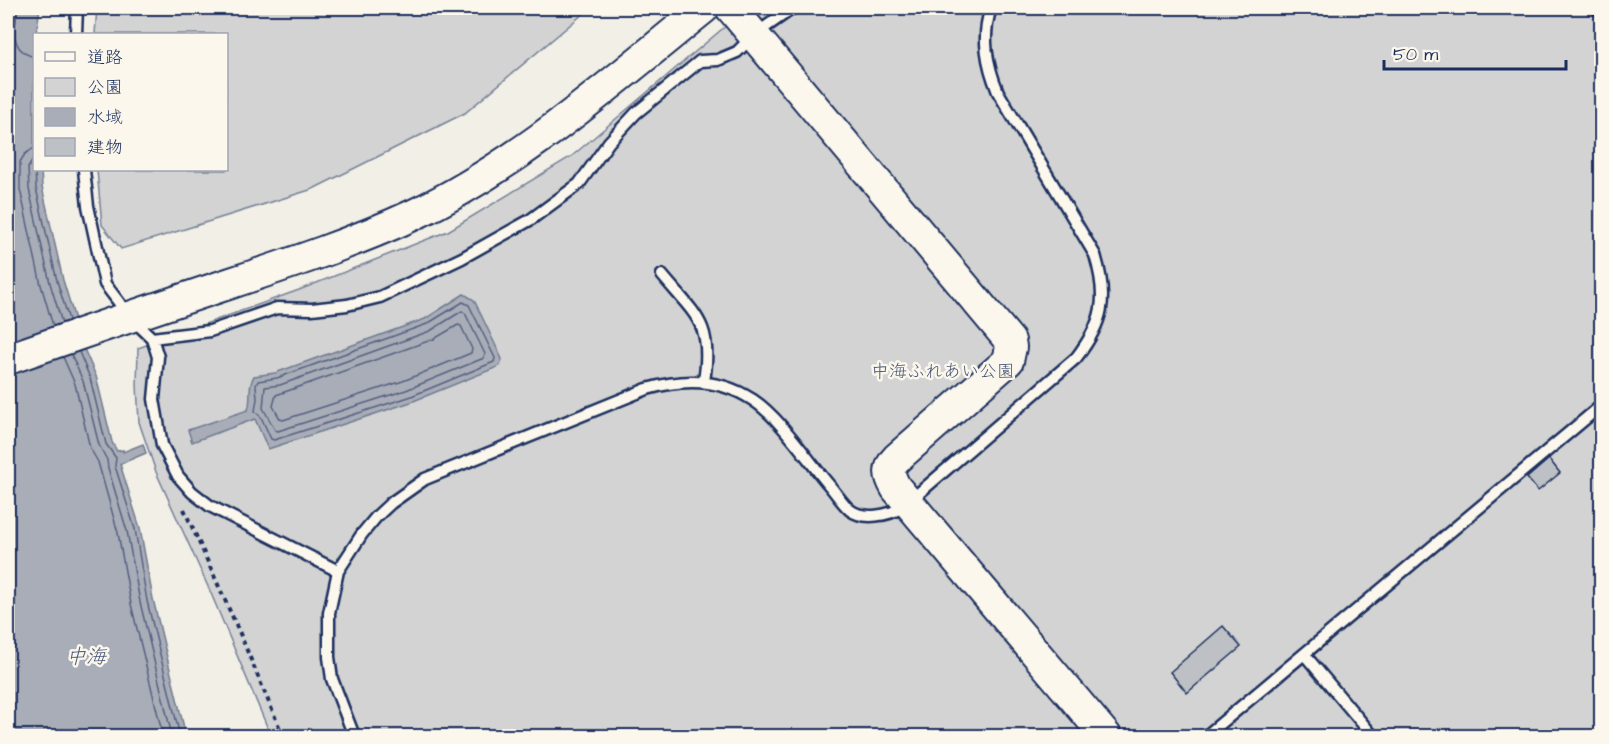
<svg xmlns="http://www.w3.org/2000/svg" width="1609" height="744" viewBox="0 0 1609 744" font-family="'Architects Daughter','Klee One',sans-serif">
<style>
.green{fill:#d2d3d2;stroke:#768198;stroke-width:1.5}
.water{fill:#a9adb7;stroke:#707b93;stroke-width:1.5}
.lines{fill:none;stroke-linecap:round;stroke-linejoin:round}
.shore{stroke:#546182;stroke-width:1.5}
.building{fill:#bdc0c4;stroke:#1b2f5e;stroke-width:1.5}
.lane-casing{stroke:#1b2f5e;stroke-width:15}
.secondary-casing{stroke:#1b2f5e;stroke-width:34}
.path{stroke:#1b2f5e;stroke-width:4;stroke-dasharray:4.5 4.5;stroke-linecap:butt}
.lane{stroke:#fbf7ec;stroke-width:10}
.secondary{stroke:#fbf7ec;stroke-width:30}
.labels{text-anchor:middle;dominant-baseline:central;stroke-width:5;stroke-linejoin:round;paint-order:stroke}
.park-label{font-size:18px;fill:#49587b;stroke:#fbf7ec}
.water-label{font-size:20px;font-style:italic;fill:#465579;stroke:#fbf7ec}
</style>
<rect width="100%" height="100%" fill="#f2efe6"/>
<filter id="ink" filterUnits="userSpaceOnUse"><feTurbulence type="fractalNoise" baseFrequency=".0167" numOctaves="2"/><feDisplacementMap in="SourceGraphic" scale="12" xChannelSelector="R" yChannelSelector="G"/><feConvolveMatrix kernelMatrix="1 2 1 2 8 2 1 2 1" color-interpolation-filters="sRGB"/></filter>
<g filter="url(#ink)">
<!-- green -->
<path class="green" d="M97,8H590L465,113L313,189L121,249L102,225L97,170H226V34H95Z
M747,8H1601V736H271L210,591L156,472L139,422L137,385L138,348L299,290L448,231L572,156Z"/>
<!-- water -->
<path class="water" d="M8,8H40L36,34H34V170H41L42,187L63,280L84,349L96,376L112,442L117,451L123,450V452L143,444L146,453L120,464L140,528L153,599L186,736H8Z
M464,294L474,300L502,359L500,366L411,402L268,449L255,419L192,442L188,430L248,410C252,398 247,387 254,376L275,373L425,319Z"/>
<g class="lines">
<!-- shore -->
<path class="shore" d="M18,8C14,28 9,50 34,57
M34,148L25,154L20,162V189L41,285L53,326
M34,158L28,168L29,189L50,283L62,323
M35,170L36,188L57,281L69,320
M463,302L469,305L495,358L494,362L409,397L274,440L271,439L261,417L255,411L257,399L256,385L258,381L277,378L427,324Z
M462,311L465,313L485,354L484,358L406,390L278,431L275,430L263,408L265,387L280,385L430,331Z
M458,325L461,326L472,349L471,353L403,381L283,420L280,419L273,406L276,395L434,339Z
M79,352L90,378L106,444L116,458L115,466L135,529L147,601L180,736
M71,354L83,381L99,445L107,460L108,468L127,531L140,602L172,736
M63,357L75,384L90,448L98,462L118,533L131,604L163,736"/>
</g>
<!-- building -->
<path class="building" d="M1549,459L1560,473L1538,491L1527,478Z
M1223,626L1241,647L1187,693L1170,672Z"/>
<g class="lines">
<!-- lane casing -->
<g class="lane-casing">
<path id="lane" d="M1597,8L1602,14
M76,34L77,8
M84,170L88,206L105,284L130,317L152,338L158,357L154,399L162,445L178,476L192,492L210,506L338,571
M662,275C697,317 713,324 704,381
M152,338L210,331L277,308L312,309L347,305L380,297L462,258L530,220L579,184L609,142L636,113L700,61L718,60L737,52L754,35L793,8
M919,493L1076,358C1104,322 1108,298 1095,255L998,92C987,65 981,37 991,8
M1304,654L1373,736
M354,736L332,679L329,657V613L338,571L362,534L377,516L391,503L425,479L647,389C684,378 720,378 753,400C779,417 808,460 829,485C836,493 842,503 850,510C863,520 889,516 902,507
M1206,736L1602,405"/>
</g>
<!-- secondary casing -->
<g class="secondary-casing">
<path id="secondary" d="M731,8L1010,341L1011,347L1008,361L897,458C887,468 889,476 896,488L1106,736
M8,359C82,333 156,308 231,283C292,263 355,242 413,215C521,164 612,82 704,8"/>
</g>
<!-- path -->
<path class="path" d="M184,509L238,629L283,736"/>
<!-- lane -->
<use href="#lane" class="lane"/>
<!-- secondary -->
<use href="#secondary" class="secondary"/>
</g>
</g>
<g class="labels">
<!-- park labels -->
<g class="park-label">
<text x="943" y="371">中海ふれあい公園</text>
</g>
<!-- water labels -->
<g class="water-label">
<text x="86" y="657">中海</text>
</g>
</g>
<!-- margin -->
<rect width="1609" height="744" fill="none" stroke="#fbf7ec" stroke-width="30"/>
<rect x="15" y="15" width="1579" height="714" fill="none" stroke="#1b2f5e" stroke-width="2" filter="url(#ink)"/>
<!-- legend -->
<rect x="33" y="33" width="195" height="138" fill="#fbf7ec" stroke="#a1a7b3" stroke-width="1.5"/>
<rect x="45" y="52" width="30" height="9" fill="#fbf7ec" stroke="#a1a7b3" stroke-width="1.5"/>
<text x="87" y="63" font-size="18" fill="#1b2f5e">道路</text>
<rect x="45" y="78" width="30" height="18" fill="#d2d3d2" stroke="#a1a7b3" stroke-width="1.5"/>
<text x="87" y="93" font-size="18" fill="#1b2f5e">公園</text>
<rect x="45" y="108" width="30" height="18" fill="#a9adb7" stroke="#a1a7b3" stroke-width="1.5"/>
<text x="87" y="123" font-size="18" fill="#1b2f5e">水域</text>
<rect x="45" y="138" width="30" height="18" fill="#bdc0c4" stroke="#a1a7b3" stroke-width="1.5"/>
<text x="87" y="153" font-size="18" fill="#1b2f5e">建物</text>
<!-- scale -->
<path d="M1384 60v9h182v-9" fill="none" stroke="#1b2f5e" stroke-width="3"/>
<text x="1393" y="60" font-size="18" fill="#1b2f5e" stroke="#fbf7ec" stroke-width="4.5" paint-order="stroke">50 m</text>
</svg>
